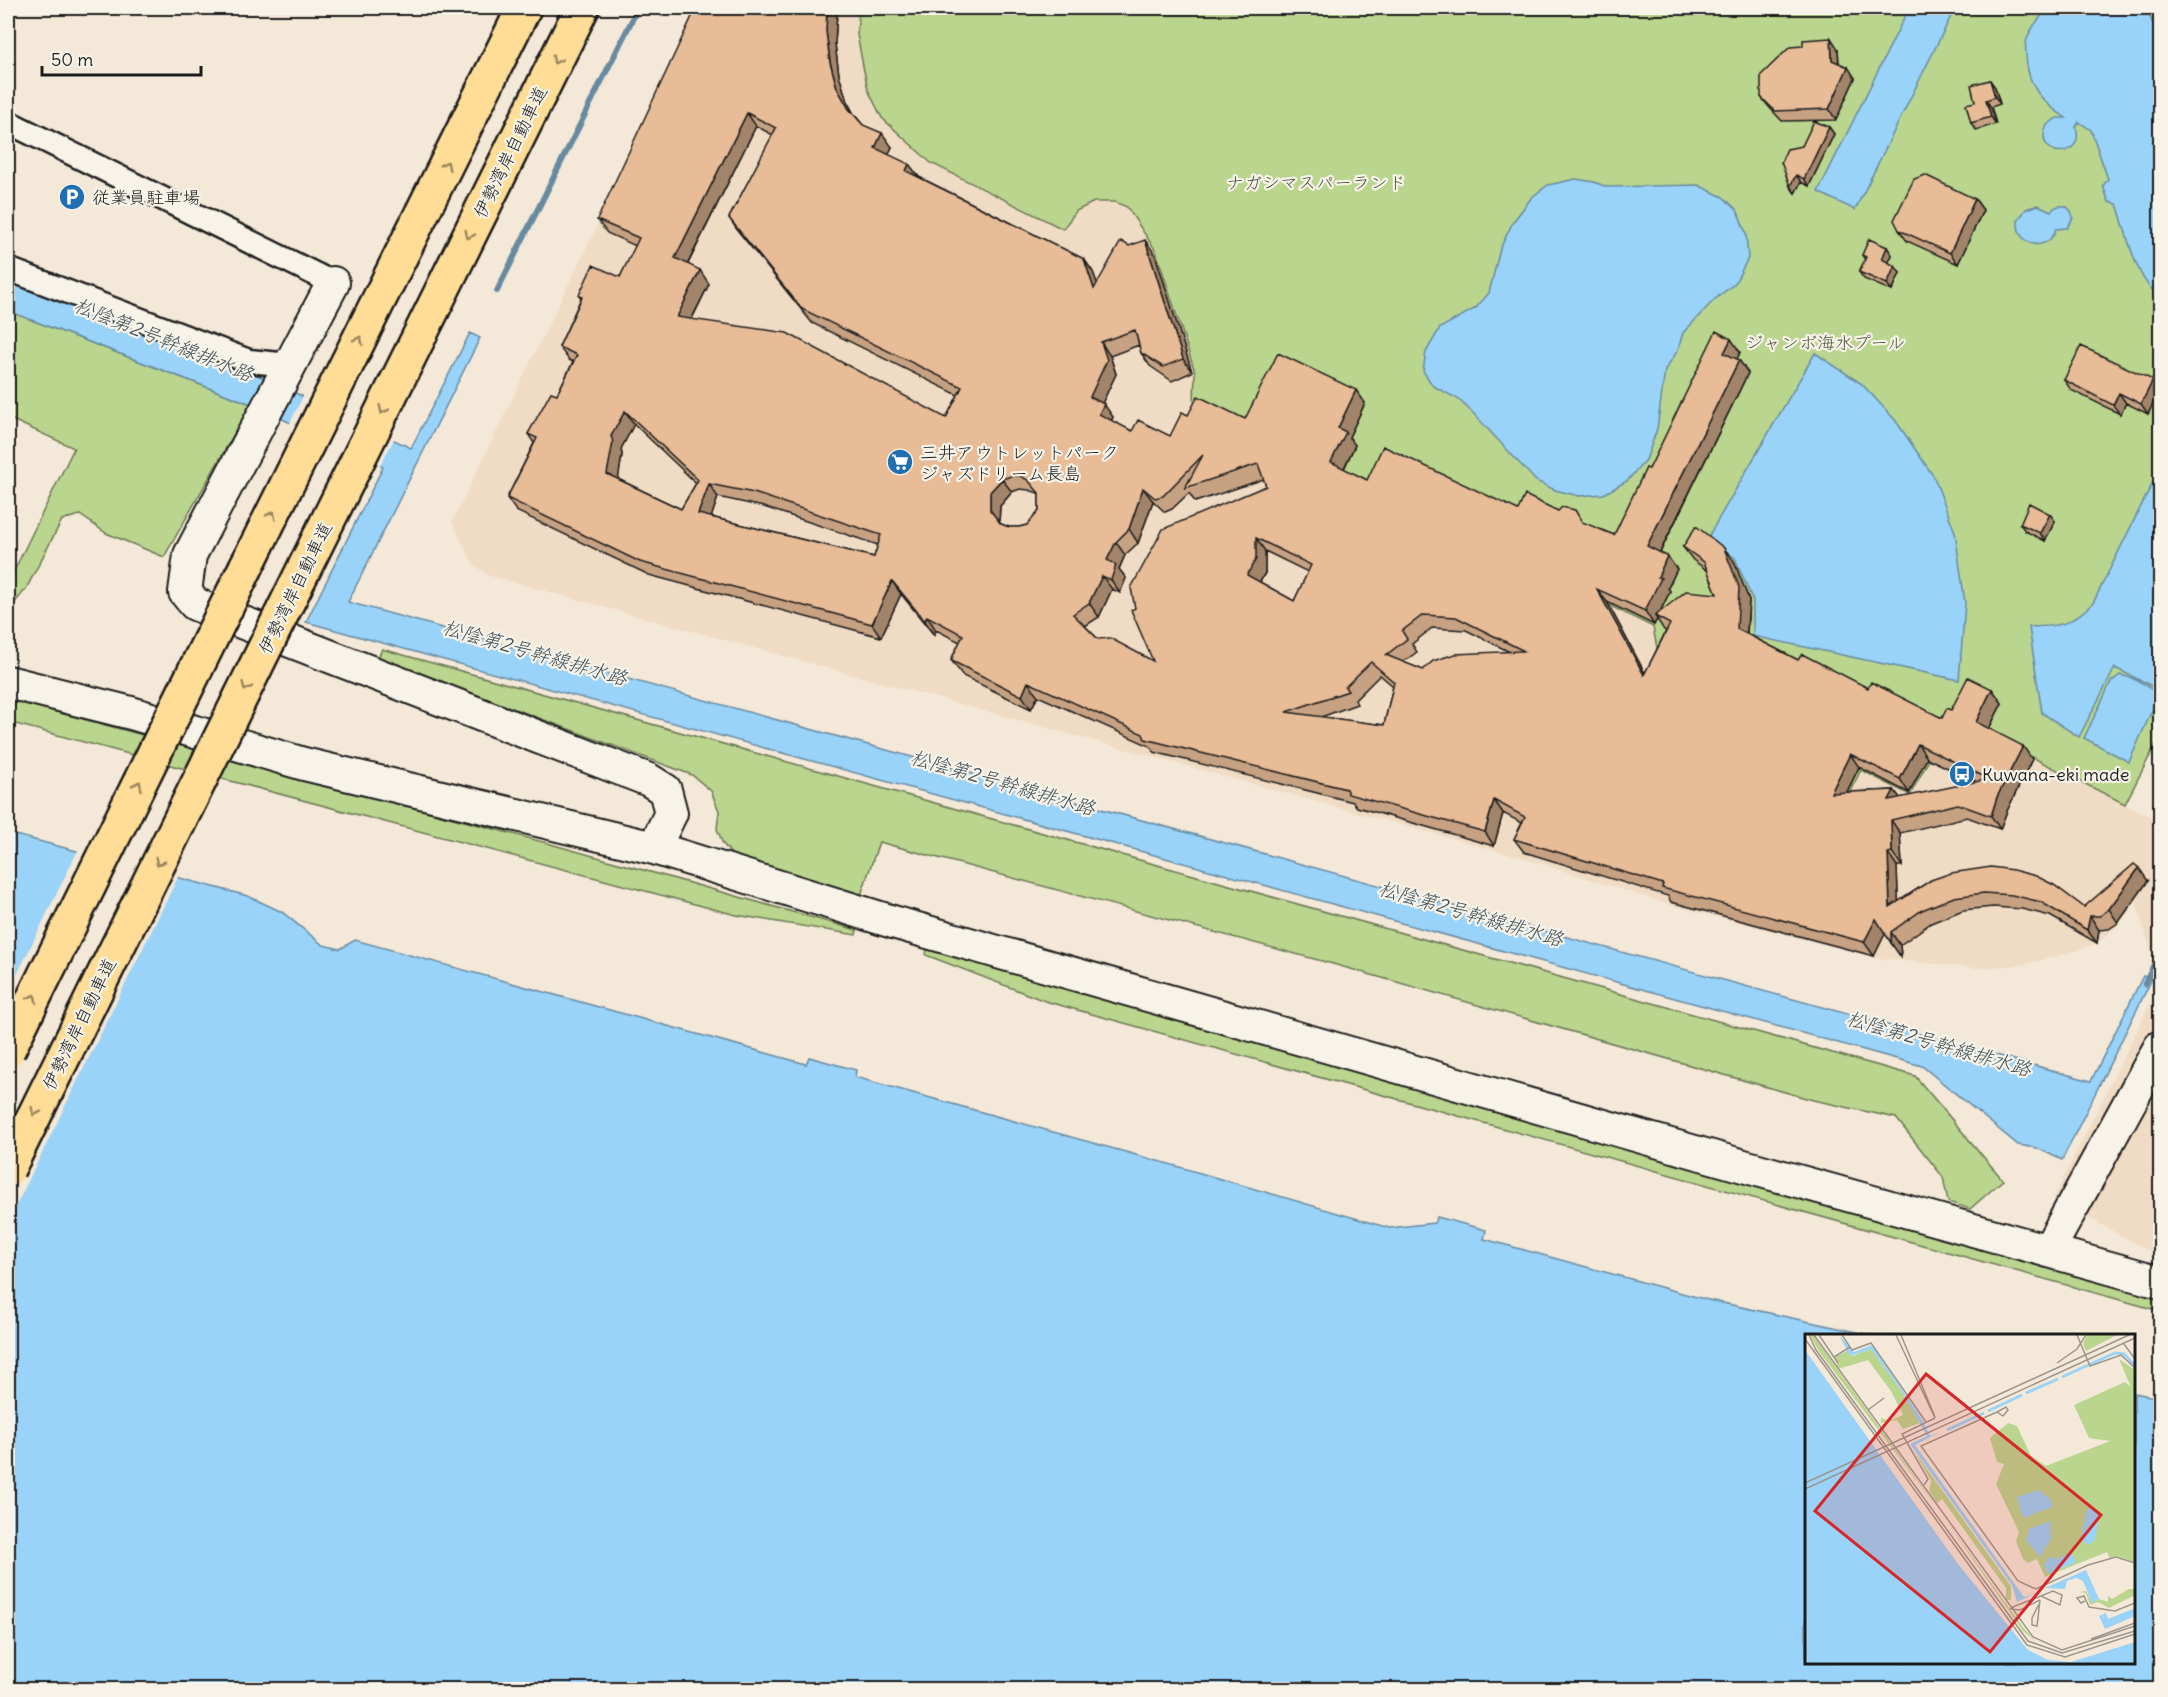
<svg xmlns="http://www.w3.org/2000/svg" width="2168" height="1697" viewBox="0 0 2168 1697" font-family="Delius,'Klee One',sans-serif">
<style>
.built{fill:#f0dbc4}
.green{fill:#bad58d;stroke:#6b7854;stroke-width:1.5}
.water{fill:#99d3f9;stroke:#678aa1;stroke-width:1.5}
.pier{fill:#f4e8d8}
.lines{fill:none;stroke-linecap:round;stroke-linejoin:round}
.stream{stroke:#678aa1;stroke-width:6}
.street-casing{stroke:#1c1c1c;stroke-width:27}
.secondary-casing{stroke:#1c1c1c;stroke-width:36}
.highway-casing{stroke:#1c1c1c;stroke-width:38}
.street{stroke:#f7f3e8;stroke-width:22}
.secondary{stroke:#f7f3e8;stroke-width:32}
.highway{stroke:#ffdd96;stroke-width:33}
.highway-bridge-casing{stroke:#1c1c1c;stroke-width:38;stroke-linecap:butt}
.highway-bridge{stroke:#ffdd96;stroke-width:33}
.wall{fill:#c7a282;stroke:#1c1c1c;stroke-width:1.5;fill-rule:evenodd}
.shaded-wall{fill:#a2846a;stroke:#1c1c1c;stroke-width:1.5}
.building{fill:#e7bc97;stroke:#1c1c1c;stroke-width:1.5;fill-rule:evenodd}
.oneway{stroke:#99865f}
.labels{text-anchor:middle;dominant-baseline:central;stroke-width:4.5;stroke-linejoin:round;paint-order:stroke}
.street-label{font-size:18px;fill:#1c1c1c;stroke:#f7f3e8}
.park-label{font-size:18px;fill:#4b543e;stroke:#f7f3e8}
.poi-label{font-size:18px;fill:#1c1c1c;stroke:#f7f3e8;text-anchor:start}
.water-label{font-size:20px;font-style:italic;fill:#42535e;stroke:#f7f3e8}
.inset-river{fill:none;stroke:#99d3f9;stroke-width:3}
.inset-road{fill:none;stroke:#9e968d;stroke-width:1.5}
.view{fill:#d62828;fill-opacity:0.15;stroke:#d62828;stroke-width:3}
.inset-edge{fill:none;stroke:#1c1c1c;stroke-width:3}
</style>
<rect width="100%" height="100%" fill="#f4e8d8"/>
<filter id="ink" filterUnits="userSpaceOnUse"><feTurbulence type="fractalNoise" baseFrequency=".0167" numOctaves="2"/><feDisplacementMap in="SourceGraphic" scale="12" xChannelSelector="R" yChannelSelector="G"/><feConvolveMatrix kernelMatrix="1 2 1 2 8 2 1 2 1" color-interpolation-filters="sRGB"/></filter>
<g filter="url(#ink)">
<!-- built -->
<path class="built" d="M704,8H859L857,34L868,90L882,118L898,132L1076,211L1094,202H1115L1127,207L1156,251L1195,372L1194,401L1653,628L1661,669L1861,770L1952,717L2160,822V981L2136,902L2120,923L2098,943L2069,953L2021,965L1975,968L1876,958L1671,905L1516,856L487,575L473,563L452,522Z
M2160,984V1256L2053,1199Z"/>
<!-- green -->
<path class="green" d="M859,8H2160V736L2125,804L1952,717L1910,795L1861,770L1846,799L1661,669L1653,627L1194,401L1195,372L1156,251L1127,207L1115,202H1094L1076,211L1063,229L931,163L882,118L868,90L863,66L857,34Z
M8,311L251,404L164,557L106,533L80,515L62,520L26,589L8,611V578L11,577L74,448L8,418Z
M382,649L1915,1076L2003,1180L1970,1209L1948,1202L1943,1177L1896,1118L1813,1100L1333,964L879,842L859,901L733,856L723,844L717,829L719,811L711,791L692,775L378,658Z
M8,699L554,845L857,930L856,935L736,915L8,722Z
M927,949L2160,1288V1311L1045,1001L926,955Z"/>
<!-- water -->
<path class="water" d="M1909,8H1955L1855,210L1818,192Z
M2049,8H2146L2153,24H2160V297C2135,280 2127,233 2117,204L2109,202L2103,186L2108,179L2091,130L2079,122L2076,127C2086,162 2031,158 2047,125L2057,118H2066C2042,102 2028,87 2026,57C2026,53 2025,47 2026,43C2028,30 2040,17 2049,8Z
M1576,179L1594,182L1607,187L1698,185L1723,197L1737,210L1746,233L1748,258L1735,283L1714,300L1683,333L1678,350L1665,370L1657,429L1646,460L1627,481L1604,494L1579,496L1555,490L1536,481L1473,413L1458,399L1433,386L1423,371L1426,352L1440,328L1476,308L1489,293L1500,249L1513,222L1532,197L1548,185Z
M2038,205L2051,211C2060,202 2071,205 2073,218L2067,228L2056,229C2048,254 2016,247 2018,220L2026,209Z
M8,279L241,367L411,448L470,333L480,338L348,602L2091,1081L2143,976L2152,979L2062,1160L2037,1148L2018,1145L1922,1066L306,622L383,467L251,404L8,311Z
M1815,353L1862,384L1896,421L1934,477L1955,532L1965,603L1959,680L1753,636V601L1735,558L1708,537Z
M2160,468V690L2115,668L2079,737L2042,713L2029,627C2061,626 2069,626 2093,603Z
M2120,675C2131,677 2153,686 2158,697L2129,762L2084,738L2111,682Z
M8,833L248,896L282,912L323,945L340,949L355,940L806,1064L809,1057L856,1070L855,1077L1176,1166L1389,1228L1434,1223L1437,1217L1486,1230L1484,1239L1704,1299L1871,1335L1806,1336V1662H2134V1393L2160,1398V1689H8Z"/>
<!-- pier -->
<path class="pier" d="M304,394L395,437L379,468L289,425Z
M79,848L179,875L8,1222V993Z"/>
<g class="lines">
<!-- stream -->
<path class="stream" d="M497,291L638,8
M2145,984L2160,951"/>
<!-- street casing -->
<g class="street-casing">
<path id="street" d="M8,122L333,283
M8,269L249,361L290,365"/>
</g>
<!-- secondary casing -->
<g class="secondary-casing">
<path id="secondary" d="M333,283L190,555L185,592L195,604L649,780L665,790L671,813L654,848
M8,682L131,713L304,764L654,848L893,922L1740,1165L2160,1282
M2048,1251L2160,1047"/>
</g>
<!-- highway casing -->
<g class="highway-casing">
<path id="highway" d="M246,567L524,8
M290,597L582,8"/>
</g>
<!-- street -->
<use href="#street" class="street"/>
<!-- secondary -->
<use href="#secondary" class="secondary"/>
<!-- highway -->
<use href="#highway" class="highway"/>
<!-- highway-bridge casing -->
<g class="highway-bridge-casing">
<path id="highway-bridge" d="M8,1050L246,567
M8,1169L290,597"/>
</g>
<!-- highway-bridge -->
<use href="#highway-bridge" class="highway-bridge"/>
</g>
<!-- wall -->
<path class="wall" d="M837,12L835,44L839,75L847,101L854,114L863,125L892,147L888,154L919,177L1084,259L1093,272L1097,284L1129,246L1155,254L1192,372L1172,381L1150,366L1141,353L1139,345L1110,356L1116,374L1102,403L1113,417L1111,421L1132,431L1170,436L1188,415L1245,419L1356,390L1365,403L1349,437L1355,445L1344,469L1367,480L1585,524L1614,535L1649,469L1740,352L1737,359L1739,360L1748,373L1660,553L1677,569L1668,588L1670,591L1660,612L1717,594L1708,571L1693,560L1683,547L1734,561L1749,600L1747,634L1798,660L1942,718L1951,710L1992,689L2002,703L1989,729L2032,759L2007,811L2000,829L1967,817L1900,833L1902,866H1897L1898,902L1931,880L2084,907L2148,881L2118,923L2109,929L2099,930L2097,943L2050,916L2022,909L1993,907L1963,910L1931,923L1900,945L1901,957L1885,933L1874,956L1671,902L1668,896L1524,852L1514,839L1522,823L1503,813L1494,846L1357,807L1353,802L1154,752L1150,746L1038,696L1031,709L963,676L951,660L960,642L936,630L934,635L901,594L881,637L649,575L516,511L507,498L534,443L528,434L557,394L573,362L569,360L559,347L581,298L579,295L620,277L636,246L607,233L597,220ZM756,126L773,135L729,218L738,231L812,323L958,395L946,418L692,319L709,284L688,264ZM634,424L696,483L681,509L618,479L622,455L621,449ZM1264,479L1266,486L1135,608L1153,661L1098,639L1085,626L1099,617L1112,589L1120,593L1126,578L1119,569L1125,555L1138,543L1153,501L1165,512L1172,509L1189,493L1195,502ZM1020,489L1029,490L1038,493L1039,495V511L1027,525L1019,527H1009L1001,524L999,522L1000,506L1012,492ZM718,497L764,507L878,545L874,557L711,517ZM1265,551L1308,572L1294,601L1260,582L1265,573ZM1607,602L1654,625L1657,619L1664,630L1666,631L1645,673ZM1432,628L1466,630L1508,651L1423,670L1403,662L1417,652L1412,644ZM1380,675L1393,686L1384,725L1321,717L1357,704L1355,700ZM1927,758L1977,782L1900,798L1894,790L1847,792L1859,767L1909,793Z
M1838,49L1839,63L1855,78L1836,120L1782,121L1769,107L1761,97Z
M1995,87L2000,104L1991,107L1996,124L1976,130L1971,123L1975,102Z
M1829,127L1834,134L1809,186L1801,182L1795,193L1790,186L1802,146Z
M1975,199L1983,210L1958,264L1907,241L1899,230Z
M1887,247L1892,255L1888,262L1900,273L1892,291L1864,279L1859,272L1865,260L1862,255Z
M2064,380L2160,389L2148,414L2126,403L2120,414L2071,390Z
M2055,521L2045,541L2025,531L2020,524Z"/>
<!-- shaded-wall -->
<path class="shaded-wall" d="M827,8H839L837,12L835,44L839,75L847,101L858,122L849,109L837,88L830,62L826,31Z
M1831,38L1838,49L1839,71L1832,60Z
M1848,67L1855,78L1836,120L1829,109Z
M1990,80L1995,87L2000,104L1995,97Z
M1986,100L1991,107L1996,124L1991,117Z
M747,113L756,126L684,271L675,258Z
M1829,127L1834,134L1809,186L1804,179Z
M882,133L892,147L885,162L875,148Z
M909,164L919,177L906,171Z
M1796,175L1801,182L1795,193L1790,186Z
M1975,199L1983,210L1958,264L1950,253Z
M1145,240L1155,254L1192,372L1183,359Z
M1887,247L1892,255L1887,266L1882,259Z
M1084,259L1093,272L1104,302L1094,289Z
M1895,266L1900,273L1892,291L1887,284Z
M700,270L709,284L686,330L677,317Z
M1731,339L1740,352L1734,367L1724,353Z
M1101,342L1110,356L1116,374L1099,410L1090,397Z
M1739,360L1748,373L1656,560L1647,546Z
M2153,380L2160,389L2148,414L2141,404Z
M1356,390L1365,403L1349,437L1355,445L1340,476L1331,462L1338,428Z
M2119,393L2126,403L2120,414L2113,405Z
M1104,404L1113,417L1108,428L1099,414Z
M625,411L634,424L621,449L622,455L617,487L607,474L611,436Z
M1002,479L1012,492L1000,506L999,523L990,510V492Z
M709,484L718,497L708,527L698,514Z
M1143,488L1153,501L1138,543L1129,529Z
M2050,514L2055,521L2045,541L2040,533Z
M1256,538L1265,551V573L1256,588L1247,575Z
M1116,542L1125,555L1119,569L1126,578L1120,593L1111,580L1107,560Z
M1724,548L1734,561L1749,600L1746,642L1737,629Z
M1667,556L1677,569L1668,588L1670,591L1657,618L1655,616L1657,619L1654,625L1645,611L1658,577Z
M1102,576L1112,589L1099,617L1089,603Z
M892,581L901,594L881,637L872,624Z
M1597,589L1607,602L1653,688L1644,675Z
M927,616L936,630L934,635L925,621Z
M1028,682L1038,696L1031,709L1022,696Z
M1992,689L2002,703L1985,736L1976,722Z
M1918,744L1927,758L1909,793L1900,779Z
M2023,746L2032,759L2007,811L2000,829L1991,816L1997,797Z
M1850,754L1859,767L1840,806L1831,793Z
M1894,790L1904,803L1889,800Z
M1494,800L1503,813L1494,846L1485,832Z
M1891,820L1900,833L1902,866L1892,852Z
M1888,853L1897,866L1899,921L1890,907Z
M2139,868L2148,881L2118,923L2109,909Z
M2090,916L2099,930L2097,943L2087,930Z
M1876,919L1886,932L1874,956L1864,942Z
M1891,932L1900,945L1901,957L1891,943Z"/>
<!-- building -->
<path class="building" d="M696,8H827L826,31L830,62L837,88L849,109L863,125L882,133L875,148L909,164L906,171L1084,259L1094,289L1121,241L1129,246L1145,240L1183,359L1163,367L1141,353L1135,330L1101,342L1107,360L1090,397L1104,404L1099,414L1132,431L1138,420L1170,436L1182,412L1188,415L1198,396L1245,419L1278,353L1356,390L1338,428L1346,432L1331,462L1367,480L1383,446L1518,510L1525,495L1558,511L1562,507L1575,510L1582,522L1614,535L1646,468L1649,469L1716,331L1731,339L1724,353L1739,360L1647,546L1667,556L1658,577L1661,578L1645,611L1597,589L1644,675L1670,624L1655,616L1686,591L1717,594L1704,562L1683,547L1696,526L1724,548L1739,587L1737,629L1798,660L1802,654L1868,688L1871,682L1942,718L1947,708L1951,710L1968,677L1992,689L1976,722L2023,746L1997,797L1991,816L1958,804L1891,820L1892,852L1888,853L1890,907L1931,880L1951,873L1991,867L2013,870L2036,876L2054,885L2084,907L2134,864L2139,868L2109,909L2100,916H2090L2087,930L2041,902L2012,895L1984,893L1954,897L1922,910L1891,932V943L1876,919L1864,942L1662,888L1663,884L1514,839L1525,817L1494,800L1485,832L1348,794L1346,789L1145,739L1143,734L1028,682L1022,696L954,662L951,660L963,635L927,616L925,621L892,581L872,624L640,562L507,498L537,438L528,434L551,392L557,394L577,355L559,347L582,297L579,295L593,265L620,277L639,238L597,220ZM747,113L776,128L729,218L802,309L962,387L946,418L787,333L677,317L700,270L675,258ZM625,411L698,480L681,509L607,474L613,442L611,436ZM1203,455L1185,488L1258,464L1266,486L1163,529L1131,588L1135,608L1131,610L1153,661L1110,638L1098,639L1073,614L1089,603L1102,576L1111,580L1116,565L1107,560L1116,542L1129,529L1143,488L1155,498L1163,496ZM1011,476H1020L1028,480L1039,493V511L1027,525L1019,527H1009L1001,524L990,510V492L1002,479ZM709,484L754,493L881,535L874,557L698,514ZM1256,538L1311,565L1294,601L1247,575L1256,559ZM1423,615L1456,617L1524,651L1455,654L1433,661L1423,670L1386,655L1407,639L1402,631ZM1371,662L1394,682L1384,725L1286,712L1348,691L1345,687ZM1918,744L1989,779L1889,800L1894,790L1831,793L1850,754L1900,779Z
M1831,38L1832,60L1848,67L1829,109L1775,111L1761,97V75L1790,47L1803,46V40Z
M1990,80L1995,97L1986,100L1991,117L1971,123L1966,104L1975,102L1971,85Z
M1814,121L1829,127L1804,179L1796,175L1790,186L1781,162L1787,149L1802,146Z
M1925,175L1975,199L1950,253L1899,230L1894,220L1914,179Z
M1869,239L1887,247L1882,259L1895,266L1887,284L1859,272L1866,257L1862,255Z
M2081,346L2153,380L2141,404L2119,393L2113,405L2064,380Z
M2029,503L2050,514L2040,533L2020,524Z"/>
<!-- one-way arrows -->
<defs><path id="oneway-chevron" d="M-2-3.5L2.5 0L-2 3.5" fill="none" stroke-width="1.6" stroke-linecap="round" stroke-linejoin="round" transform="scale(1.5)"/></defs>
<g class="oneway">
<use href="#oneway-chevron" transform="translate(556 60) rotate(116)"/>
<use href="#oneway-chevron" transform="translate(446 165) rotate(-64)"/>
<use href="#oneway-chevron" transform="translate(469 235) rotate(116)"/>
<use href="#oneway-chevron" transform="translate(359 340) rotate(-64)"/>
<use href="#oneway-chevron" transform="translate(383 410) rotate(116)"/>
<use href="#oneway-chevron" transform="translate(272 515) rotate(-64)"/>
<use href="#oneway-chevron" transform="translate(246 687) rotate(116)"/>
<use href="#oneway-chevron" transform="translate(138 785) rotate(-64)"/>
<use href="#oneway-chevron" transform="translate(159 862) rotate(116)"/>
<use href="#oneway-chevron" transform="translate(33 998) rotate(-64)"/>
<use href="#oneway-chevron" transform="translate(35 1112) rotate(116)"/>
</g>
</g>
<!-- icons -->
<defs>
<g id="parking-disc" transform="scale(1.35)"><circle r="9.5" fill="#1f6fb2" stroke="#f7f3e8"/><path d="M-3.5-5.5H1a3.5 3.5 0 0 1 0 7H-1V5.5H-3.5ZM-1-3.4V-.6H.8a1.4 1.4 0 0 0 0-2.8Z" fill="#fff"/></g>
<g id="supermarket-disc" transform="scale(1.35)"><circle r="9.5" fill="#1f6fb2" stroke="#f7f3e8"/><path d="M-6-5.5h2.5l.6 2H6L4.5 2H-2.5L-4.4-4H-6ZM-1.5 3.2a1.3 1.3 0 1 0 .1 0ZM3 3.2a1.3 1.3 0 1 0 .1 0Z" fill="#fff"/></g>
<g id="bus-disc" transform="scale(1.35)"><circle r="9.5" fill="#1f6fb2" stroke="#f7f3e8"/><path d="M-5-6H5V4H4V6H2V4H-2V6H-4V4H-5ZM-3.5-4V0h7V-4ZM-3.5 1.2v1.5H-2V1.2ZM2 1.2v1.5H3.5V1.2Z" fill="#fff"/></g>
</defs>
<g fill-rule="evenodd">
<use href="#parking-disc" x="72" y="197"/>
<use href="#supermarket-disc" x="900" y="462"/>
<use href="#bus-disc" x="1962" y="774"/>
</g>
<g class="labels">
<!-- street labels -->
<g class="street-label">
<text transform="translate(510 152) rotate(-64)">伊勢湾岸自動車道</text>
<text transform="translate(295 588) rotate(-64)">伊勢湾岸自動車道</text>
<text transform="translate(79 1024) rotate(-64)">伊勢湾岸自動車道</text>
</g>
<!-- park labels -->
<g class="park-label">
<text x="1316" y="182">ナガシマスパーランド</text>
<text x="1825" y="342">ジャンボ海水プール</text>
</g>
<!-- poi labels -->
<g class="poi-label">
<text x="92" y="197">従業員駐車場</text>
<text x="920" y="452">三井アウトレットパーク<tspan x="920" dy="21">ジャズドリーム長島</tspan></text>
<text x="1982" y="774">Kuwana-eki made</text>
</g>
<!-- water labels -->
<g class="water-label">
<text transform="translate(164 339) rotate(22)">松陰第2号幹線排水路</text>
<text transform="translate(535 652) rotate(16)">松陰第2号幹線排水路</text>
<text transform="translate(1003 782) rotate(16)">松陰第2号幹線排水路</text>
<text transform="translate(1471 913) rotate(16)">松陰第2号幹線排水路</text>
<text transform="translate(1939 1043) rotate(16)">松陰第2号幹線排水路</text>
</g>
</g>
<!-- overview -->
<g transform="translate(1805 1334)">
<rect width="330" height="330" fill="#f4e8d8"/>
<path d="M5,1H8L130,171L13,16ZM282,1H312L281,17L278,10ZM66,15L95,55L115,89L98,95L92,86L76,89V84L84,87L98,81L86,57L63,26L33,35L30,23L44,16L47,22ZM314,25L330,36V228L311,222L305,225L302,218L240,243L232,225L223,229L218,225L211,207L214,198L191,150L199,130L192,128L185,104L203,89L212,92L226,122L241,132L305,107L284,104L269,71L320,48L326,53ZM109,117L206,252V266H201V254L137,165L132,169L124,157L126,147ZM134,177L218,293L230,307L218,297ZM324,255H330V265L328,262L304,274L293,268L285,271L281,259L275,258L281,257L287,268L294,265L303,268V262L307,265Z" fill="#bad58d"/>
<path d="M34,1L49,18L67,11L117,85L125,102L137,97L110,111L219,263L231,259L212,268L207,251L105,110L122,102L95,55L66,15L45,22ZM0,16L153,230L223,316L243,326L266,328L330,308V329H0ZM234,156L246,166L247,173L218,184L212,163ZM282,175H290L294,183L290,206L282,211L276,204ZM245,187L246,205L235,223L221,206L224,195ZM266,218L271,228L243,240L239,231L244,223L251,225ZM281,236L294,265L287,269L278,247L271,244L262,247L260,255L240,254ZM330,274V282L300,295L294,282L301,279L303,285Z" fill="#99d3f9"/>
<path class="inset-river" d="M257,43L310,19L319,20L329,31M221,59L253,45M183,77L217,61M142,96L179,79"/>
<path class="inset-road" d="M4,1L11,16L223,307L257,319L330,297M9,1L228,303L257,316L330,292M14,1L33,29M37,1L47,16L66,9L121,88M91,1L130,84M96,1L130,83M272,1L285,32L316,21L330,34M0,5L222,311L260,323L330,300M319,10L330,25M29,23L45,13M252,29L272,15L281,1M63,76L79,64M192,78L198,82L203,76L201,73L192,78L116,112L213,247L231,255L283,231L311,223L330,229M0,149L324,1M119,151L123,145L97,100L130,84M0,155L330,4M280,267L276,269L272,264L279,262L284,273L310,277L330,269M234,270L227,284V291L232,292L235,266M205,275L210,272L236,262L248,257L257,261L255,271L236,262M206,275L215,276L235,266M286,305L330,289"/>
<path class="view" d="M121,40L296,181L185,318L10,177Z"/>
<rect width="330" height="330" class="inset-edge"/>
</g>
<!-- margin -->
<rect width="2168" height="1697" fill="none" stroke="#f7f3e8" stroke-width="30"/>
<rect x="15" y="15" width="2138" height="1667" fill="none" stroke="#1c1c1c" stroke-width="2" filter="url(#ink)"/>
<!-- scale -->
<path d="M42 66v9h159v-9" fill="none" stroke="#1c1c1c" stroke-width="3"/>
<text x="51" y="66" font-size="18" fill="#1c1c1c" stroke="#f7f3e8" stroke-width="4.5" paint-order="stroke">50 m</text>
</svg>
